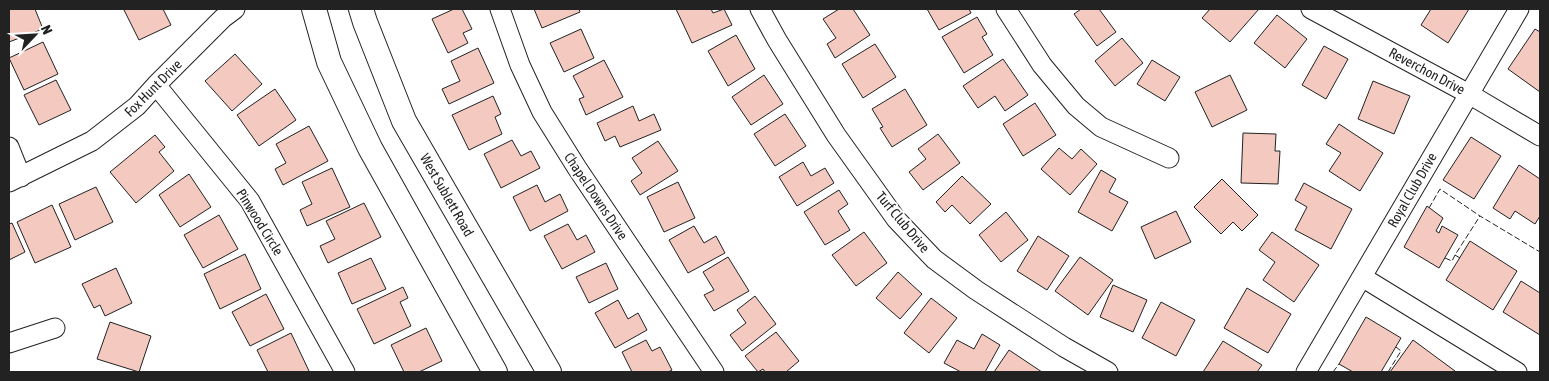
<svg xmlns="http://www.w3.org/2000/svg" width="1549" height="381" viewBox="0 0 1549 381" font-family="'Asap Condensed',sans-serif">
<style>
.building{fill:#f3c9c0;stroke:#222}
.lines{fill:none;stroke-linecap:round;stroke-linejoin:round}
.minor-casing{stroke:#222;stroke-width:21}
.major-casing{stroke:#222;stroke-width:26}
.minor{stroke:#fff;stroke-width:19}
.major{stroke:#fff;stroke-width:24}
.fence{stroke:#222;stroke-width:1;stroke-dasharray:6 2.5;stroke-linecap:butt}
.labels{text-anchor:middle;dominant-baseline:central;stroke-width:4;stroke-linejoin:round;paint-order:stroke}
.street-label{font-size:14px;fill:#222;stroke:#fff}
</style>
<rect width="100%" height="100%" fill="#fff"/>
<!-- building -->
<path class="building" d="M9,9H35L43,29L9,42Z
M126,9H163L171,25L139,40L124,10Z
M454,9H462L472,29L463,33L468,43L448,53L432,19Z
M534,9H579L580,12L542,28Z
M676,9H711L713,13L724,9L732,25L692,43Z
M839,9H853L870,35L835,58L827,44L836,38L823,19Z
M927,9H969L971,13L939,30Z
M1081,9H1099L1116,32L1097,46L1074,14Z
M1210,9H1259L1230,42L1202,18Z
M1431,9H1469L1448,43L1421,25Z
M1277,15L1307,39L1285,68L1254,43Z
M977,17L987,34L982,37L993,55L964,73L942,37Z
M581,29L594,58L564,72L550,43Z
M1535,29L1540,32V92L1508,69Z
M736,35L755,69L728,86L708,51Z
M1122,38L1143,63L1115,86L1095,61Z
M43,42L58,74L24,90L9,58Z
M875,44L896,77L863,98L842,64Z
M1324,46L1348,59L1326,99L1302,85Z
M478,48L494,83L449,104L442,89L460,81L451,61Z
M235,54L262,84L232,111L205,81Z
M1003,59L1028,95L1005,111L995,96L978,108L963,86Z
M604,60L623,97L586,115L579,99L584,97L573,76Z
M1152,60L1180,77L1165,101L1137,84Z
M764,75L783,104L751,125L732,97Z
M1230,75L1247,110L1212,127L1195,92Z
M56,80L71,110L39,125L24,95Z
M1373,81L1410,96L1394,134L1358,119Z
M275,89L296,120L259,146L237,115Z
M905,89L927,125L892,147L880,128L883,127L872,109Z
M493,96L501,114L495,117L502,134L469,150L452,115Z
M1035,103L1056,135L1023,156L1003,124Z
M633,106L639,121L654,114L661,130L620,147L615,136L605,141L597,123Z
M785,114L806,146L775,166L754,134Z
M1339,124L1383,153L1360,191L1329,171L1341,153L1326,144Z
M309,126L328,161L283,185L275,169L286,163L276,144Z
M1243,133L1276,134L1275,151H1280L1278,184L1241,183Z
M938,134L960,163L923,190L909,172L926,159L918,149Z
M155,135L165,147L159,152L174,171L136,203L110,172Z
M1471,137L1501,156L1474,199L1443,180Z
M512,140L521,156L531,151L540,168L501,188L484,154Z
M658,141L678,171L640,195L631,181L642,173L632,158Z
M1059,148L1072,159L1081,149L1097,164L1070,195L1041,169Z
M803,162L811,176L825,168L834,183L797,206L779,177Z
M1519,165L1540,179V216L1535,224L1515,211L1510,219L1493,208Z
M332,168L350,207L307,226L300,210L312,204L302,182Z
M1101,170L1116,179L1109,192L1128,202L1112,231L1078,212Z
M189,174L211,207L180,227L159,195Z
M962,176L991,204L970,224L952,205L945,212L936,202Z
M1222,179L1258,215L1242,231L1233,222L1221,234L1194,207Z
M678,182L695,218L664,232L647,197Z
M1304,183L1352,209L1331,249L1295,230L1307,207L1295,200Z
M537,185L545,202L560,194L568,211L530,231L513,197Z
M96,187L113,222L75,240L59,204Z
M839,190L848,204L838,211L850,230L825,245L804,212Z
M364,203L381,237L328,263L320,246L335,239L326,221Z
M52,205L71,247L35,263L17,222Z
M1427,206L1443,218L1436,231L1439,233L1442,226L1458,235L1439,268L1404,247Z
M1176,211L1191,242L1155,259L1141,227Z
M1006,212L1028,240L1001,262L979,235Z
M219,215L238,249L203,268L184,235Z
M12,223L25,252L9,260V224Z
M568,224L577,240L586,235L595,252L562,269L544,236Z
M694,226L704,243L716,236L725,253L688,273L669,240Z
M864,232L887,263L856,286L832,255Z
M1272,232L1319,265L1294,302L1263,280L1275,262L1259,250Z
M1038,236L1069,256L1047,290L1017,271Z
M1470,241L1517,271L1493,310L1446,280Z
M245,254L261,289L220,309L204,274Z
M728,257L749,291L714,311L704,295L714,290L703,272Z
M1080,257L1113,280L1088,315L1055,291Z
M371,258L386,289L352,304L338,273Z
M606,263L618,289L589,303L576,277Z
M116,268L132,303L105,316L100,305L94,308L82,284Z
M898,272L922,294L900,319L876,298Z
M1521,281L1540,293V335L1503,312Z
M1113,285L1147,300L1133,332L1100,317Z
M403,287L408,298L400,302L411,326L374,344L357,309Z
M1247,288L1291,314L1268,353L1224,328Z
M266,294L284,329L250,346L232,312Z
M755,296L776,324L742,351L730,335L746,323L737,310Z
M931,298L957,318L929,353L904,333Z
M618,300L628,319L638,313L647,330L615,348L595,313Z
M1161,302L1195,320L1176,356L1142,338Z
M1366,317L1401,338L1381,372H1353L1339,364Z
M110,322L151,336L139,372L97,359Z
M426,328L442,361L419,372H404L391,345Z
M776,332L799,361L786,372H765L763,369L758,372L745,356Z
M291,333L309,371L306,372H268L257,350Z
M982,334L1000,345L985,372H961L944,363L957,340L974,349Z
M646,340L652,351L660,347L672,370L668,372H632L622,352Z
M1413,340L1455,371L1454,372H1390Z
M1223,341L1262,365L1257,372H1203Z
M1009,350L1042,372H994Z"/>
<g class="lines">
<!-- minor casing -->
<g class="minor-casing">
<path id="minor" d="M500,9L520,65L542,112L577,168L714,372
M760,9L777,40L836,135L896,219L934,259L976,290L1064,347L1108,372
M1006,9L1042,65L1076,106L1101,127L1169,158
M1311,9L1469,94L1540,136
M156,85L250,201L345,372
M9,147L21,177
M9,182L92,141L137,106L156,85L223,18L235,9
M1362,277L1517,372
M9,343L55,328
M1306,372L1519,9"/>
</g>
<!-- major casing -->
<g class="major-casing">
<path id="major" d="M314,9L329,62L370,148L495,372
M361,9L365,22L404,121L549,372"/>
</g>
<!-- minor -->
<use href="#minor" class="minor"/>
<!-- major -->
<use href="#major" class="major"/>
<!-- fence -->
<path class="fence" d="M1429,208L1440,189L1480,216L1540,252
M1445,258L1452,261L1455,255
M1460,258L1455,255L1480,216
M1333,372L1339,364
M1388,372L1401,351L1396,347"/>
</g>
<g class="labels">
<!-- street labels -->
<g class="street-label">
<text transform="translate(1427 71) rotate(28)">Reverchon Drive</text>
<text transform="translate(153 88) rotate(-45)">Fox Hunt Drive</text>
<text transform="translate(1412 190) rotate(-60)">Royal Club Drive</text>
<text transform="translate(447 195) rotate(60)">West Sublett Road</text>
<text transform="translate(596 196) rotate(56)">Chapel Downs Drive</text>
<text transform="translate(260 222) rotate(58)">Pinwood Circle</text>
<text transform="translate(903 222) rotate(50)">Turf Club Drive</text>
</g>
</g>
<!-- border -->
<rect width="1549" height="381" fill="none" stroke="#222222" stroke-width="20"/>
<!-- north arrow -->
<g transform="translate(35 35) rotate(65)" stroke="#ffffff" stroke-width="4" paint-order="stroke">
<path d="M0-4L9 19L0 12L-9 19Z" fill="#222222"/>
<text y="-8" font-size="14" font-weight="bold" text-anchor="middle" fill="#222222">N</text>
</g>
</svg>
